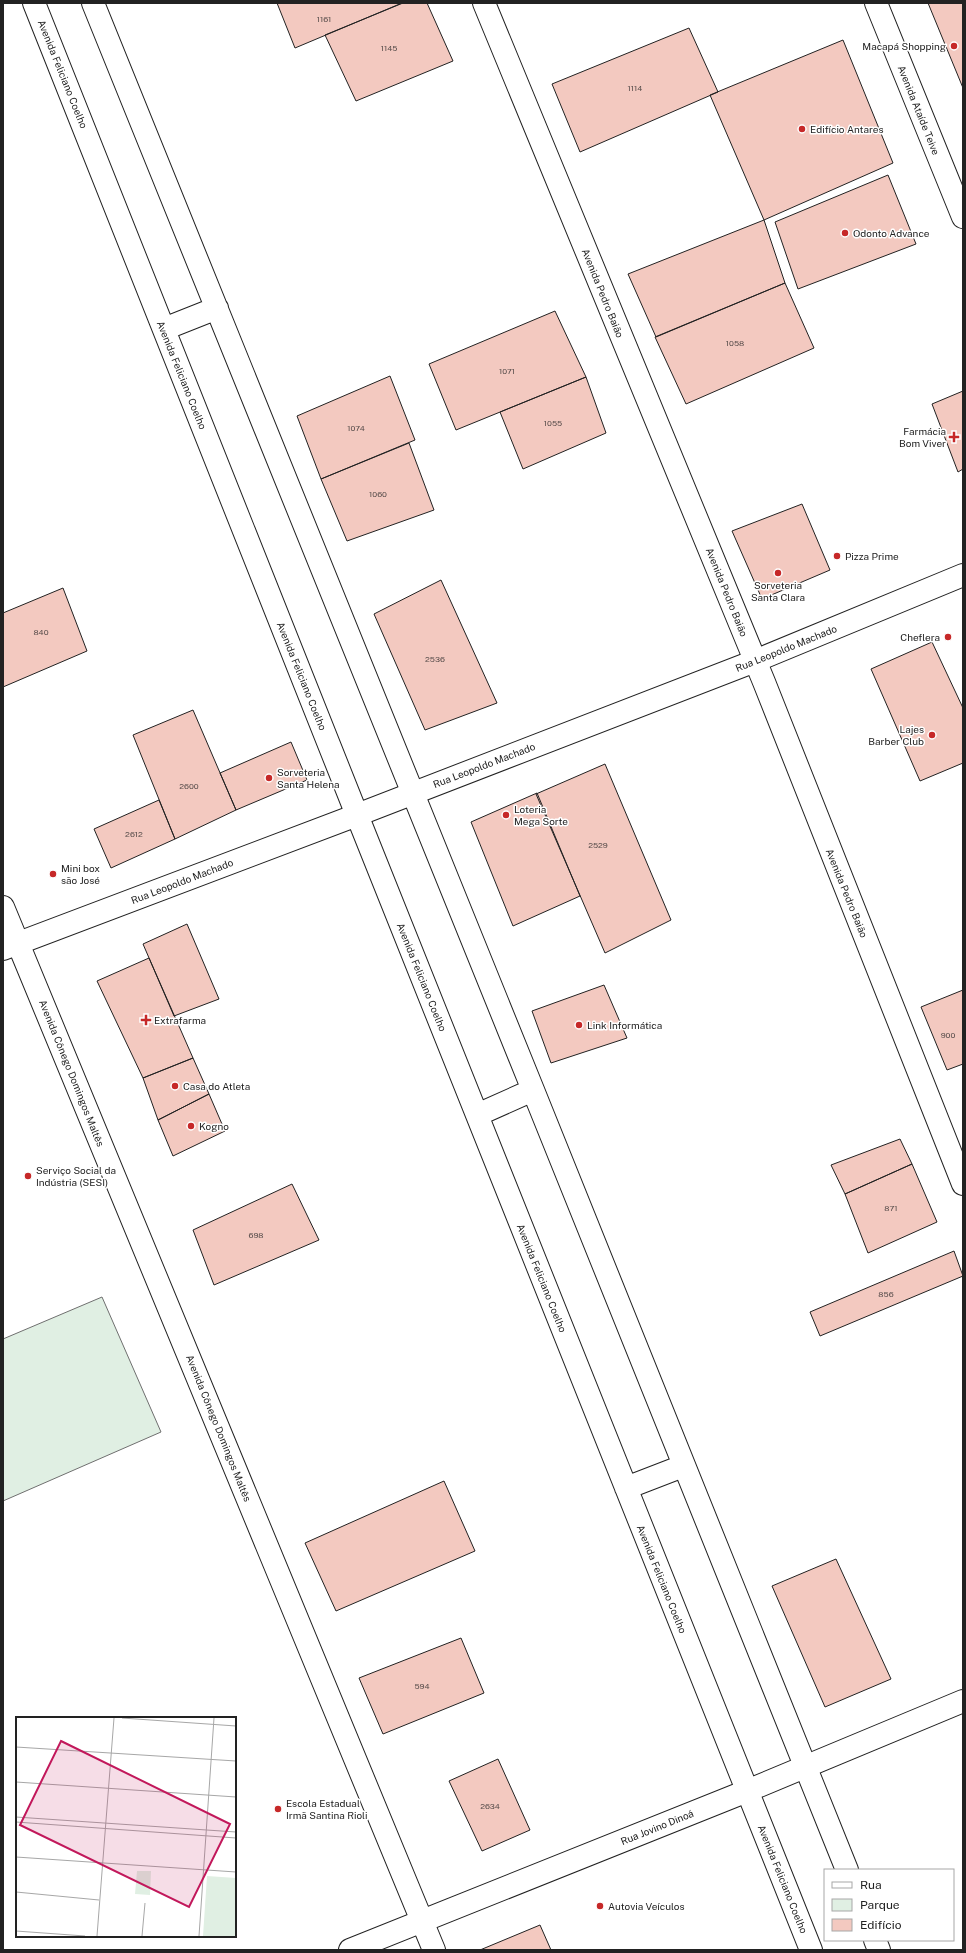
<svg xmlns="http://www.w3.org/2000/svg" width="966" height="1953" viewBox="0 0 966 1953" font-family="'Public Sans',sans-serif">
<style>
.green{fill:#e0efe3;stroke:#6f6f6f}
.building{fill:#f3c9c0;stroke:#222}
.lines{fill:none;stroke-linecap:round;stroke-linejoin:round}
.minor-casing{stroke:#222;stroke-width:24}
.tertiary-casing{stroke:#222;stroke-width:24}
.primary-casing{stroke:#222;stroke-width:24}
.minor{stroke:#fff;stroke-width:22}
.tertiary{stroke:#fff;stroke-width:22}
.primary{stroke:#fff;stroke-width:22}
.poi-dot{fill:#c62828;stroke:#fff;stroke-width:1.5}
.labels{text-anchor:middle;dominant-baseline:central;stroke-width:3;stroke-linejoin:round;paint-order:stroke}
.number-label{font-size:8px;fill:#564c4a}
.poi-label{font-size:10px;fill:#222;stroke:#fff;text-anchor:start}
.street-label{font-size:10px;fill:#222;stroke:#fff}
.inset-road{fill:none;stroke:#a7a7a7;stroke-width:1}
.view{fill:#c2185b;fill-opacity:0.15;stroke:#c2185b;stroke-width:2}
.inset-edge{fill:none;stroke:#222;stroke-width:2}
</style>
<rect width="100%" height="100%" fill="#fff"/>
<!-- green -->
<path class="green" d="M102,1297L161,1432L3,1501V1339Z"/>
<!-- building -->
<path class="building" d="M277,3H402L295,48Z
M403,3H427L453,61L356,101L325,35Z
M928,3H963V88Z
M689,28L718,92L580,152L552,84Z
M843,40L893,163L764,220L710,95Z
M888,175L916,244L798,289L775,222Z
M764,220L785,283L656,337L628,274Z
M785,283L814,348L686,404L655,337Z
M555,311L586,377L456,430L429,364Z
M390,376L415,440L321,479L297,416Z
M586,377L606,433L523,469L500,412Z
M963,391V469L958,472L932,404Z
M409,443L434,510L347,541L321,479Z
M802,504L830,570L762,599L732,531Z
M441,580L497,703L425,730L374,614Z
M63,588L87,651L3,687V613Z
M932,642L963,708V763L920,781L871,669Z
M193,710L236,810L175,839L133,735Z
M291,742L307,780L236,810L220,773Z
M605,764L671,920L605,953L536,794Z
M537,793L580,896L513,926L471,822Z
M159,800L175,839L111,868L94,829Z
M187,924L219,999L174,1016L143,944Z
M149,958L193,1058L143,1078L97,981Z
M604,985L627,1038L551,1063L532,1011Z
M963,990V1064L947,1070L921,1007Z
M193,1058L209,1094L158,1120L143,1078Z
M209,1094L225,1131L173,1156L158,1120Z
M900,1139L912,1164L845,1194L831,1165Z
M912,1164L937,1222L868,1253L845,1194Z
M292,1184L319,1240L214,1285L193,1230Z
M954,1251L963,1276L820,1336L810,1312Z
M444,1481L475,1551L336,1611L305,1543Z
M836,1559L891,1679L825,1707L772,1586Z
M461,1638L484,1693L383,1734L359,1678Z
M498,1759L530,1830L482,1851L449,1781Z
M540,1925L551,1950H480Z"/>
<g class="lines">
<!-- minor casing -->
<g class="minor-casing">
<path id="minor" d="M484,3L764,682L963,1184
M876,3L963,217
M3,907L434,1950"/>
</g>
<!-- tertiary casing -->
<g class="tertiary-casing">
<path id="tertiary" d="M34,3L357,815L811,1950
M93,3L533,1090L847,1870
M164,329L217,308
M477,1115L533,1090
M626,1488L683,1466
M875,1940L879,1950"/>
</g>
<!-- primary casing -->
<g class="primary-casing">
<path id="primary" d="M3,949L357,815L755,661L963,575
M350,1950L747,1791L963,1701"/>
</g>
<!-- minor -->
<use href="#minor" class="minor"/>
<!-- tertiary -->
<use href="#tertiary" class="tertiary"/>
<!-- primary -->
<use href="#primary" class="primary"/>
</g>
<!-- markers -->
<g class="poi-dot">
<circle cx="954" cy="46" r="4"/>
<circle cx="802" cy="129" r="4"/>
<circle cx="845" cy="233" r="4"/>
<path d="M952 431h4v4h4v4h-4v4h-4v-4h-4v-4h4z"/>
<circle cx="837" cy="556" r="4"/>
<circle cx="778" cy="573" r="4"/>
<circle cx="948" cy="637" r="4"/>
<circle cx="932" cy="735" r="4"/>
<circle cx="269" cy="778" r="4"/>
<circle cx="506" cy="815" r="4"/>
<circle cx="53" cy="874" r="4"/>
<path d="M144 1014h4v4h4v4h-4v4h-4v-4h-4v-4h4z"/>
<circle cx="579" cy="1025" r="4"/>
<circle cx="175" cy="1086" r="4"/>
<circle cx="191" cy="1126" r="4"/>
<circle cx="28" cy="1176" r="4"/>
<circle cx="278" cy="1809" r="4"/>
<circle cx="600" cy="1906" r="4"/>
</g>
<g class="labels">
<!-- number labels -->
<g class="number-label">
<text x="324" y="19">1161</text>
<text x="389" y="48">1145</text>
<text x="635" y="88">1114</text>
<text x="735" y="343">1058</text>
<text x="507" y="371">1071</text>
<text x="553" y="423">1055</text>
<text x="356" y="428">1074</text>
<text x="378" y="494">1060</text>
<text x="41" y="632">840</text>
<text x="435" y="659">2536</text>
<text x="189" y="786">2600</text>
<text x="134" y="834">2612</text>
<text x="598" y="845">2529</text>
<text x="948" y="1035">900</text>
<text x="891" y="1208">871</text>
<text x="256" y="1235">698</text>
<text x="886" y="1294">856</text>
<text x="422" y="1686">594</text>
<text x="490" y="1806">2634</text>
</g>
<!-- poi labels -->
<g class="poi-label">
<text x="946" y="46" text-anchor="end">Macapá Shopping</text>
<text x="810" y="129">Edifício Antares</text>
<text x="853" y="233">Odonto Advance</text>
<text x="946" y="431" text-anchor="end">Farmácia<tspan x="946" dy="12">Bom Viver</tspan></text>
<text x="845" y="556">Pizza Prime</text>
<text x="778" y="585" text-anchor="middle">Sorveteria<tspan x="778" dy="12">Santa Clara</tspan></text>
<text x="940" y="637" text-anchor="end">Cheflera</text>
<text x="924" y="729" text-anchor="end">Lajes<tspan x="924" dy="12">Barber Club</tspan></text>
<text x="277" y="772">Sorveteria<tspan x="277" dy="12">Santa Helena</tspan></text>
<text x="514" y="809">Loteria<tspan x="514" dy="12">Mega Sorte</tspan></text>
<text x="61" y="868">Mini box<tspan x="61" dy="12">são José</tspan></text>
<text x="154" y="1020">Extrafarma</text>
<text x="587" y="1025">Link Informática</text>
<text x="183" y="1086">Casa do Atleta</text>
<text x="199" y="1126">Kogno</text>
<text x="36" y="1170">Serviço Social da<tspan x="36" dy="12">Indústria (SESI)</tspan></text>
<text x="286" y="1803">Escola Estadual<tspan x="286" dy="12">Irmã Santina Rioli</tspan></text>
<text x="608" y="1906">Autovia Veículos</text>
</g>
<!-- street labels -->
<g class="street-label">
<text transform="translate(63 74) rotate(68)">Avenida Feliciano Coelho</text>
<text transform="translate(919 110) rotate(68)">Avenida Ataíde Teive</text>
<text transform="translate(603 293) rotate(68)">Avenida Pedro Baião</text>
<text transform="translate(182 375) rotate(68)">Avenida Feliciano Coelho</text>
<text transform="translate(727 592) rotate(68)">Avenida Pedro Baião</text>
<text transform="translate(786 648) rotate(-22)">Rua Leopoldo Machado</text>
<text transform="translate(302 676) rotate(68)">Avenida Feliciano Coelho</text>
<text transform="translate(484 765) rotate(-21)">Rua Leopoldo Machado</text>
<text transform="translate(182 881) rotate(-21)">Rua Leopoldo Machado</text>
<text transform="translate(847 893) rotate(68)">Avenida Pedro Baião</text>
<text transform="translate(422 977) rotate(68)">Avenida Feliciano Coelho</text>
<text transform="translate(72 1073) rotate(68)">Avenida Cônego Domingos Maltês</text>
<text transform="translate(542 1278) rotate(68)">Avenida Feliciano Coelho</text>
<text transform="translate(219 1428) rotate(68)">Avenida Cônego Domingos Maltês</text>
<text transform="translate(662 1579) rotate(68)">Avenida Feliciano Coelho</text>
<text transform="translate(657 1827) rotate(-22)">Rua Jovino Dinoá</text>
<text transform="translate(783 1879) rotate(68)">Avenida Feliciano Coelho</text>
</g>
</g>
<!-- overview -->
<g transform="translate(16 1717)">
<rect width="220" height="220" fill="#fff"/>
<path d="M121,154H135L134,178L119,177ZM191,159L220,161V219H187Z" fill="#e0efe3"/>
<path class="inset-road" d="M106,1L220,9M0,30L220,44M0,65L220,80M0,100L220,115M0,105L220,121M0,140L220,155M0,175L83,183M0,214L69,219M81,219L98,1M126,219L129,186M183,219L198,1"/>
<path class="view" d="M45,24L214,107L173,190L4,108Z"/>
<rect width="220" height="220" class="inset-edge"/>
</g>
<!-- border -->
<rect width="966" height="1953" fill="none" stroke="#222222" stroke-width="8"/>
<!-- legend -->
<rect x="824" y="1869" width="130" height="72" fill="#ffffff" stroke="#a7a7a7"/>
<rect x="832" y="1882" width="20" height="6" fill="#ffffff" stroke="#a7a7a7"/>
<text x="860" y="1889" font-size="12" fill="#222222">Rua</text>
<rect x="832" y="1899" width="20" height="12" fill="#e0efe3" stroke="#a7a7a7"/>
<text x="860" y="1909" font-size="12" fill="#222222">Parque</text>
<rect x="832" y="1919" width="20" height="12" fill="#f3c9c0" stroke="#a7a7a7"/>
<text x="860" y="1929" font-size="12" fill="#222222">Edifício</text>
</svg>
